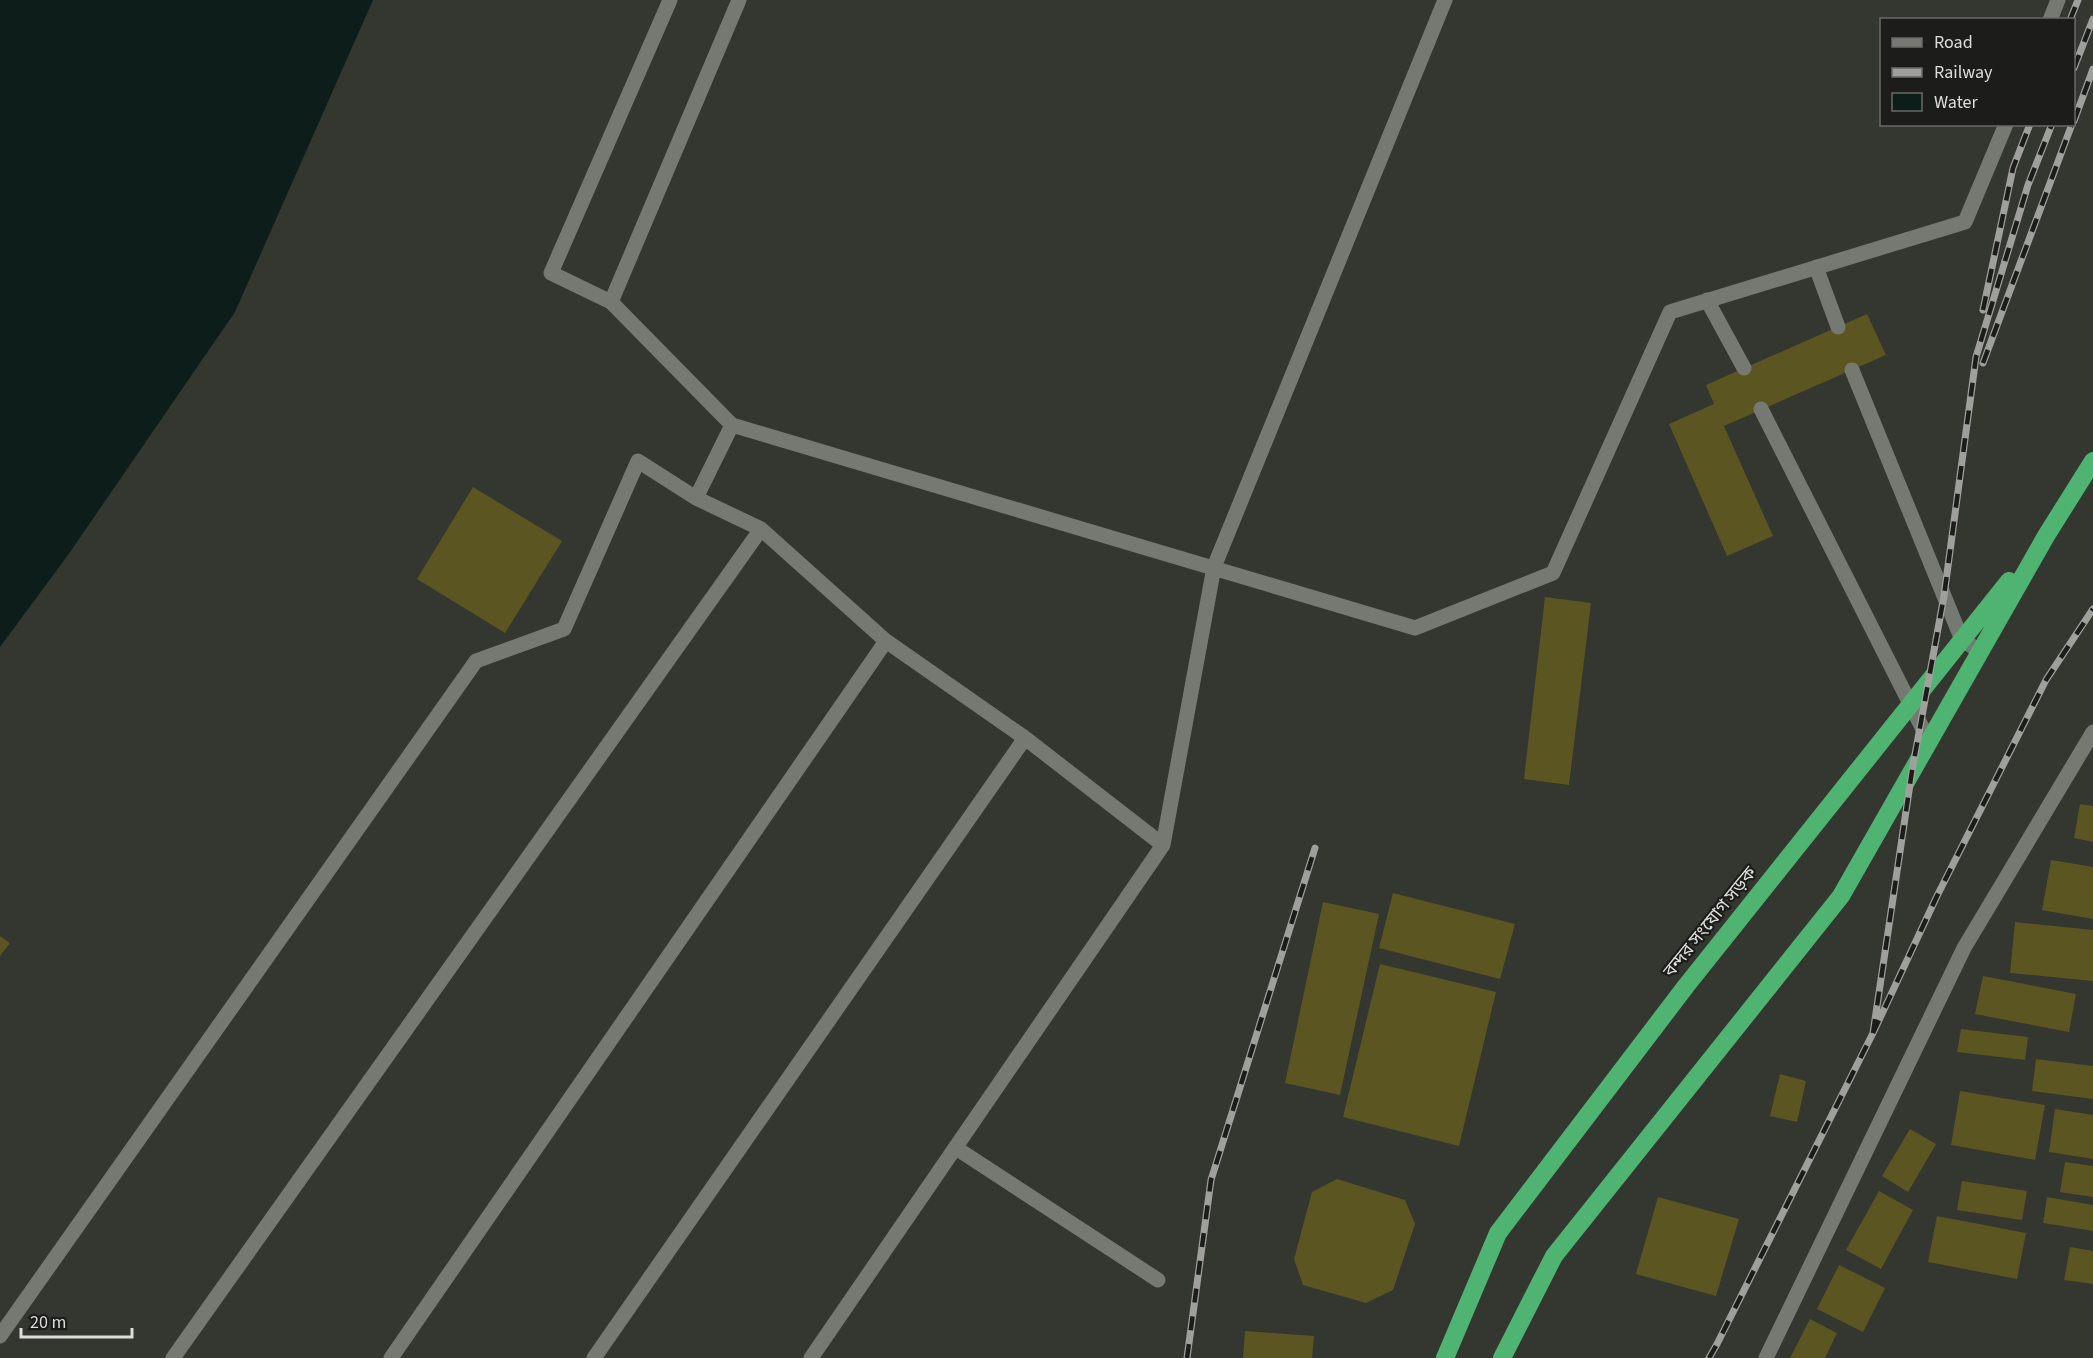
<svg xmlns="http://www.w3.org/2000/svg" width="2093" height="1358" viewBox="0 0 2093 1358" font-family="'Source Sans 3','Noto Sans Bengali',sans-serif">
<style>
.water{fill:#0d1e1a}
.building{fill:#5b5521}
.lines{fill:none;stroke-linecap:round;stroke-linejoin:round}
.lane{stroke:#757972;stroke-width:15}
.street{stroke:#757972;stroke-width:15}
.highway{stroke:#4fb471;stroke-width:18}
.rail-casing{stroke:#9fa09c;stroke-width:7}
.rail{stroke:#1c1d1a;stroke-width:4.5;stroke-dasharray:14;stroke-linecap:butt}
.labels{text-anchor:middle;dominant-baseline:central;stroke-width:4.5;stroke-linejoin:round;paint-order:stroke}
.street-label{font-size:18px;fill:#dddeda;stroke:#1c1d1a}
</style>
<rect width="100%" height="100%" fill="#343630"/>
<!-- water -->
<path class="water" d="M0,0H373L235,312L68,555L0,647Z"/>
<!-- building -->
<path class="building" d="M1867,314L1886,355L1724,426L1773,536L1727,556L1669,424L1714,404L1706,385Z
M473,487L562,541L505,633L417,579Z
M1545,597L1591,603L1569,785L1524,779Z
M2080,804L2093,806V842L2074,838Z
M2051,860L2093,867V919L2042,910Z
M1393,893L1515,924L1500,979L1379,948Z
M1323,902L1379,914L1340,1095L1285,1083Z
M2015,922L2093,930V981L2010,973Z
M0,936L10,943L0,956Z
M1380,964L1496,992L1459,1146L1343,1117Z
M1983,976L2076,994L2069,1032L1975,1014Z
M1961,1029L2028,1037L2025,1060L1957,1052Z
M2036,1059L2093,1066V1099L2032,1091Z
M1780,1074L1806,1081L1797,1122L1770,1116Z
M1960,1091L2045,1105L2035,1160L1951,1145Z
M2055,1109L2093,1115V1159L2049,1152Z
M1910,1129L1936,1144L1908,1192L1882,1176Z
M2065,1162L2093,1166V1197L2060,1192Z
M1337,1179L1405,1200L1415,1224L1393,1290L1366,1303L1303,1285L1294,1259L1312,1192Z
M1962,1181L2027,1191L2022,1220L1957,1210Z
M1879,1191L1913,1210L1881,1269L1846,1250Z
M1658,1197L1739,1219L1716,1296L1636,1274Z
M2047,1197L2093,1205V1231L2043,1223Z
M1937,1216L2026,1233L2017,1279L1928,1262Z
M2070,1247L2093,1251V1284L2064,1280Z
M1839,1265L1885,1288L1863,1332L1817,1309Z
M1810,1319L1837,1333L1825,1358H1790Z
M1245,1331L1314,1336L1312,1358H1243Z"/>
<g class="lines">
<!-- lane -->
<path class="lane" d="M2050,20L2058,0
M1816,267L1838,327
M1707,300L1744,368
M611,302L551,273L670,0
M1852,370L1962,640L1980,651
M1761,409L1929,741
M732,425L611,302L739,0
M696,498L732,425L1415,628L1553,573L1670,312L1965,222L2006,124
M1163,845L1214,567L1445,0
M956,1148L1158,1280
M0,1336L476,661L564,629L638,461L696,498L761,529L886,641L1025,738L1163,845L811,1358
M173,1358L761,529
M391,1358L886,641
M594,1358L1025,738"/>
<!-- street -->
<path class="street" d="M1766,1358L1964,948L2093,732"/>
<!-- highway -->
<path class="highway" d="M1445,1358L1498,1233L1686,986L2009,581
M1502,1358L1554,1256L1841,896L2046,536L2093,461"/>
<!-- rail casing -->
<g class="rail-casing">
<path id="rail" d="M2070,20L2078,0
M2074,68L2093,19
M2074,121L2093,69
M1983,310L2013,168L2030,124
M1983,363L2072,124
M1873,1033L1912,771L1944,596L1976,357L2028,185L2052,124
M1187,1358L1211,1180L1315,848
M1709,1358L1717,1344L1873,1033L1937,896L2046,680L2093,609"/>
</g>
<!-- rail -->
<use href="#rail" class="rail"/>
</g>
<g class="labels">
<!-- street labels -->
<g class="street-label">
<text transform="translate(1710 922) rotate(-51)">বন্দর সংযোগ সড়ক</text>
</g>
</g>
<!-- legend -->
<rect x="1880" y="18" width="195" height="108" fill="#1c1d1a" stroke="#696a67" stroke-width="1.5"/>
<rect x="1892" y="38" width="30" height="9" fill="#757972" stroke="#696a67" stroke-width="1.5"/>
<text x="1934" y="48" font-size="18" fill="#dddeda">Road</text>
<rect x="1892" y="68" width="30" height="9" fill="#9fa09c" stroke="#696a67" stroke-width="1.5"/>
<text x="1934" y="78" font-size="18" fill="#dddeda">Railway</text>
<rect x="1892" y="93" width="30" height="18" fill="#0d1e1a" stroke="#696a67" stroke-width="1.5"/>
<text x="1934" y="108" font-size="18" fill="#dddeda">Water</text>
<!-- scale -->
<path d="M21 1328v9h111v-9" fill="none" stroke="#dddeda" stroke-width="3"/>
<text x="30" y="1328" font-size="18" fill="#dddeda" stroke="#1c1d1a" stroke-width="4.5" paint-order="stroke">20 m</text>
</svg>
